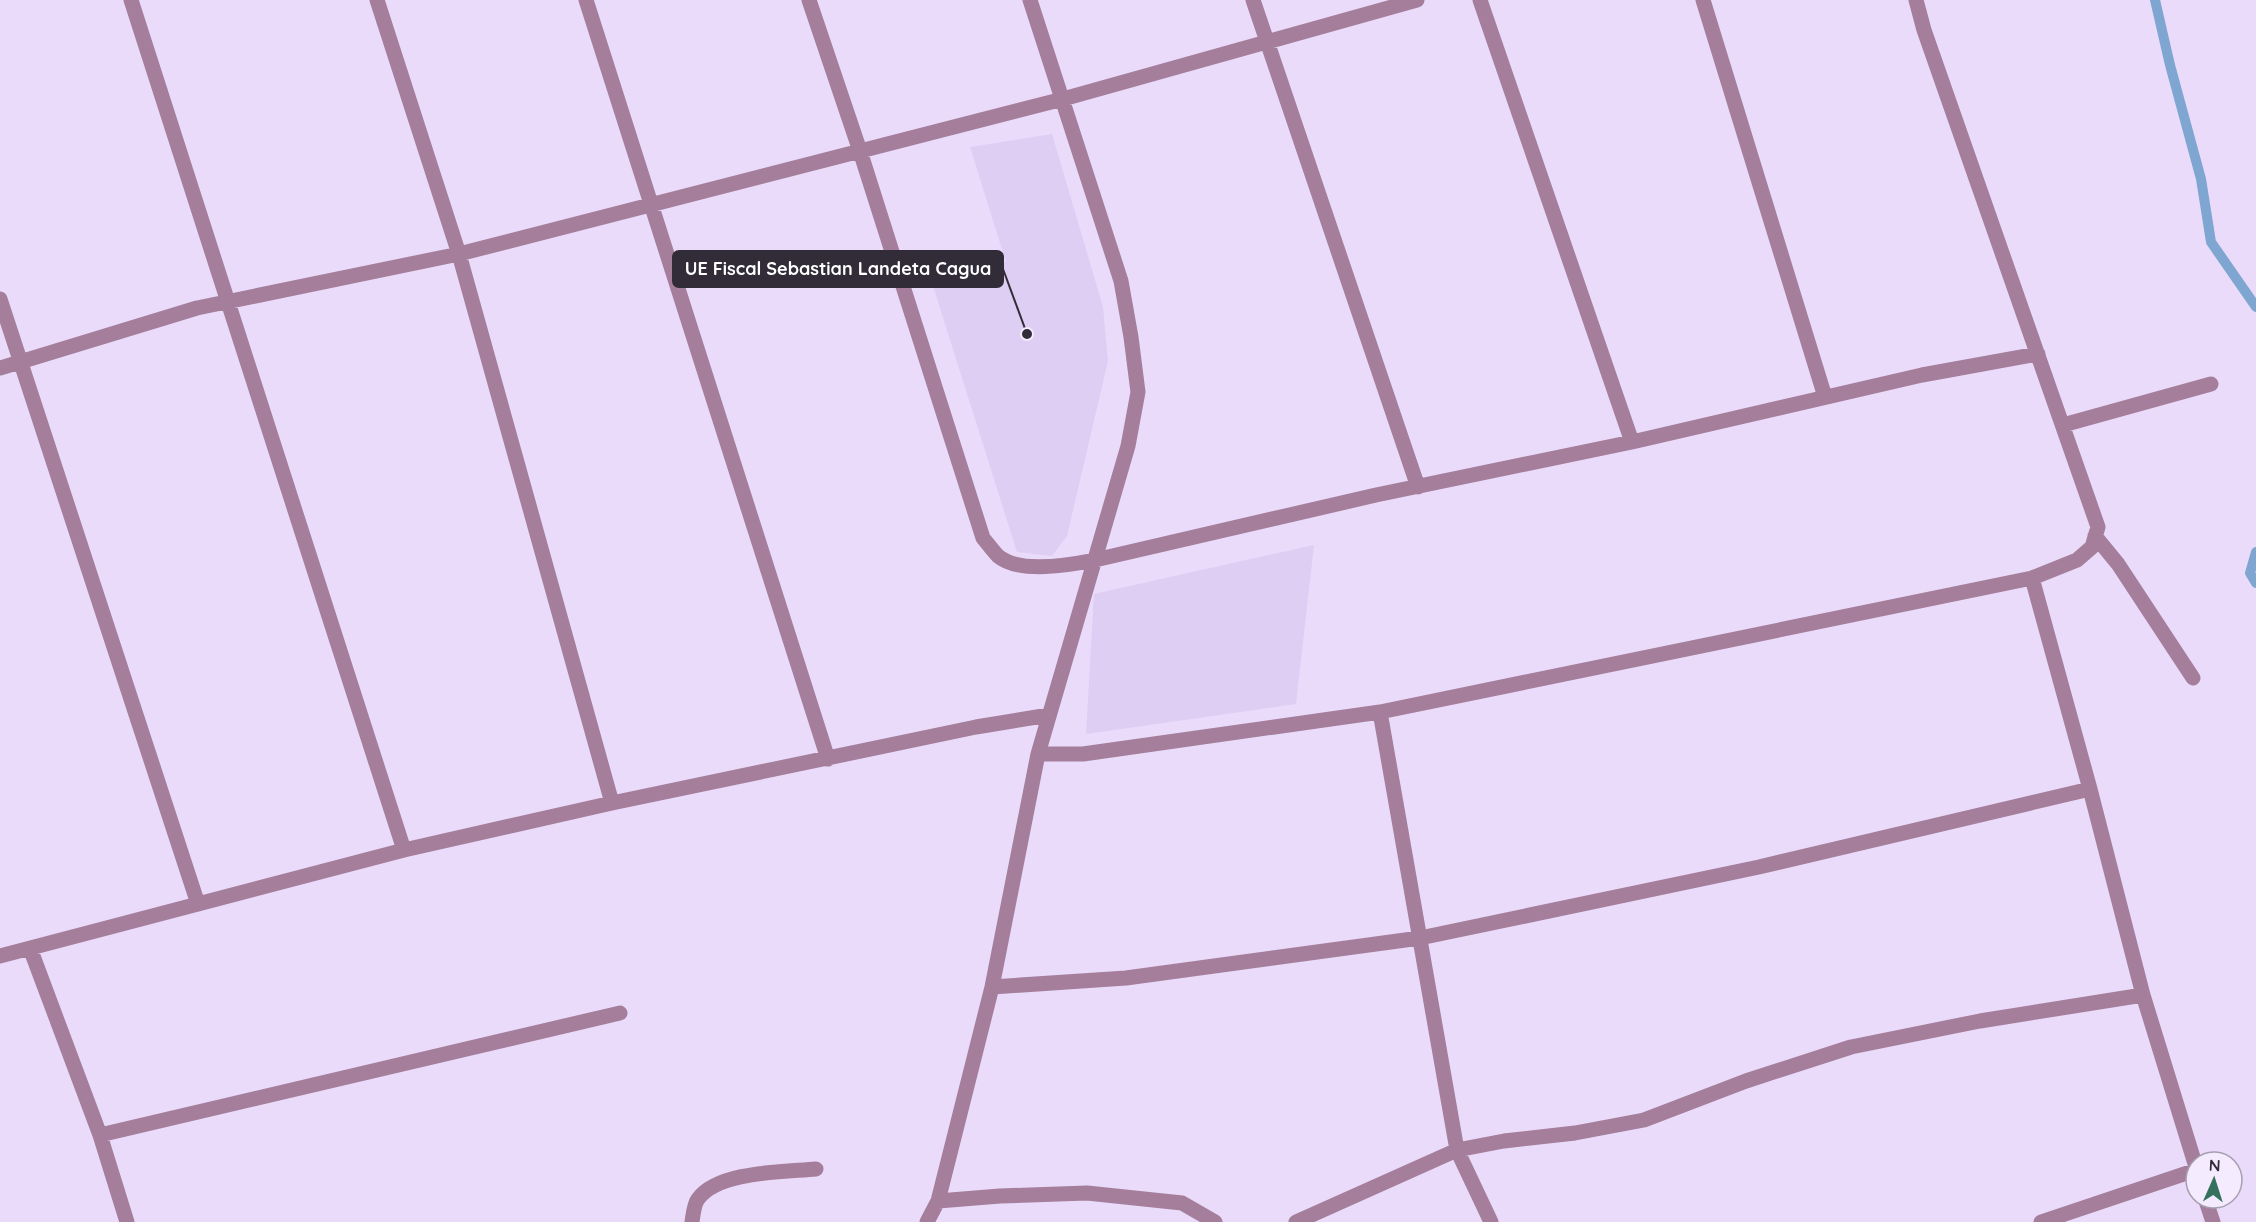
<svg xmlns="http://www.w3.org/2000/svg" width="2256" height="1222" viewBox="0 0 2256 1222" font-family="Quicksand,sans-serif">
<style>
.built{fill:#decef3}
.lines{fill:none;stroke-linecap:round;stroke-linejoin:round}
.stream{stroke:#7fa6d1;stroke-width:10}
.minor{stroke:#a47e9b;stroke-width:15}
.leader{fill:none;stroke:#312c38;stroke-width:2}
.callout-dot{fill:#312c38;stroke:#f4ebfe;stroke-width:2}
.callout{fill:#312c38;stroke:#312c38;stroke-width:2}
.callout-label{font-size:18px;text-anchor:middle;font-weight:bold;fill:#fff}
</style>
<rect width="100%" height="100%" fill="#eadbfb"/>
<!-- built -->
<path class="built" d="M1052,134L1103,307L1108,361L1067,536L1052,556L1017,552L933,286L1006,262L970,147Z
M1314,545L1296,704L1086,734L1094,594Z"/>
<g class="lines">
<!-- stream -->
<path class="stream" d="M2155,0L2170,65L2201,179L2211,242L2256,307
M2256,552L2250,573L2256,583"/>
<!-- minor -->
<path class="minor" d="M131,0L404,850
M377,0L459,254L612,803
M586,0L828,759
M809,0L860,151L983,538C988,544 993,551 998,556C1019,574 1070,565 1095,560L1376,495L1632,442L1922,375L2038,354
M1253,0L1418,487
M1480,0L1632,442
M1703,0L1825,397
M0,299L198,904
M0,368L197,308L459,254L1063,99L1417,0
M2063,425L2211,384
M2095,536L2118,564L2193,678
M2032,578L2090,789L2143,995L2196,1167
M1380,712L1457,1150L1491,1222
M1038,754H1083L1380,712L2032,578L2077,560L2092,547L2098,527L1924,30L1916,0
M30,948L100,1135L127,1222
M0,956L404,850L612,803L976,727L1049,715
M992,987L1126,978L1420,938L1759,867L2090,789
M100,1135L620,1013
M2205,1198L2213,1222
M938,1201L1000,1196L1087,1193L1182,1203L1215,1222
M692,1222C693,1215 694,1204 698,1199C718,1171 784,1172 816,1169
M927,1222L938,1201L992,987L1038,754L1128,446L1138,392L1131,337L1121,281L1030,0
M1296,1222L1457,1150L1504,1141L1575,1133L1644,1120L1746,1081L1851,1047L1980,1021L2143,995
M2041,1222L2196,1170"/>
</g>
<!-- callouts -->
<path class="leader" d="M1027 334L1003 269"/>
<circle class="callout-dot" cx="1027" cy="334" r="6"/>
<rect class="callout" x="673" y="251" width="330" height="36" rx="6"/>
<g class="callout-label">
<text x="838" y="275">UE Fiscal Sebastian Landeta Cagua</text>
</g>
<!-- north arrow -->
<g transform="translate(2214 1180) rotate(3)"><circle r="28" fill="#f4ebfe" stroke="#a69faf" stroke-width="1.5"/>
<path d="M0-4.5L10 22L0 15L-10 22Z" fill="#35715c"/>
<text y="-9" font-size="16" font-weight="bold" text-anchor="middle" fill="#312c38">N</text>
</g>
</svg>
